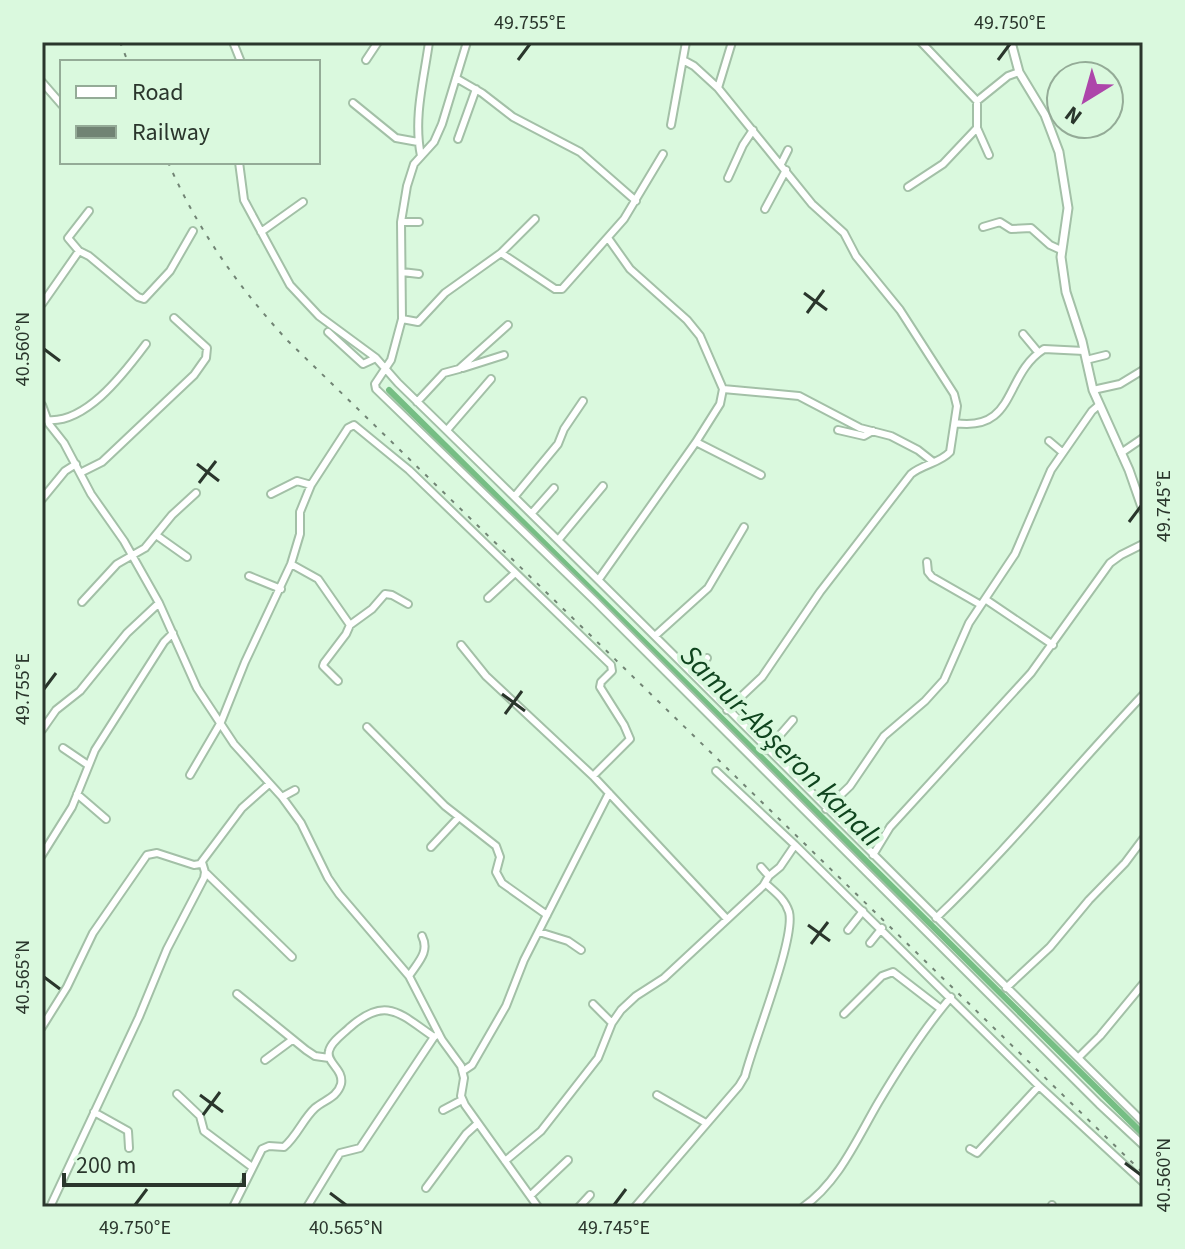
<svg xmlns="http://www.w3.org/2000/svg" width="1185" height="1249" viewBox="0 0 1185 1249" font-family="'Source Sans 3',sans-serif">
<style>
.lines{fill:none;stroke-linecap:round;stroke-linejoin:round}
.canal{stroke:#76be84;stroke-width:6}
.minor-casing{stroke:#a3c0a7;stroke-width:10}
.tertiary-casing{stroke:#a3c0a7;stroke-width:11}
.minor{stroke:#fff;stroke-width:6}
.tertiary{stroke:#fff;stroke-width:7}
.rail{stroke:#718474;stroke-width:2;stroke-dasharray:4 8;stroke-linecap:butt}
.ticks{fill:none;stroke:#2a362c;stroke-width:3}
.labels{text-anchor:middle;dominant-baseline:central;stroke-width:8;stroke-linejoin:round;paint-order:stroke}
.water-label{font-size:30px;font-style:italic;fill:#0f441e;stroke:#daf9de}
.neatline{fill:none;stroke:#2a362c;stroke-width:3}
.ticks-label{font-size:20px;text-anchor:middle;fill:#2a362c}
</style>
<rect width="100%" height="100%" fill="#daf9de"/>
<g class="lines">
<!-- canal -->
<path class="canal" d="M389,390L1143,1134"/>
<!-- minor casing -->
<g class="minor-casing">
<path id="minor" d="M233,42L241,62
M467,42L442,124L434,142L414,164L407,186L401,222L402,319L391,360L375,384L376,389L595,601L1099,1104L1143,1145
M921,42L977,101L1008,76L1019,72
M366,60L378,42
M683,60L694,66L718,88L812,204L844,233L856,256L900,310L954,394L957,406L950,452C940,463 923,464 911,474L820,592L762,677L727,710
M456,78L482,93L513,117L580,152L636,201
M42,82L62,105
M718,88L732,42
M353,103L396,138L418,142
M671,125L686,42
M977,128L989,155
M458,139L476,89
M421,156C413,118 424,79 429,42
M239,162L244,200L290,285L319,316L376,358L398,383C649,627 894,877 1143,1122
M781,164L788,150
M728,178L743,145L753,130
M908,187L943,164L977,128V101
M765,209L786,170
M401,222H419
M983,227L1000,222L1011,229L1031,228L1050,245L1061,250
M261,232L303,202
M79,251L68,238L89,211
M501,253L555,289H562L624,219L663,154
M402,272L419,274
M42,304L79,251L89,256L138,297L144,299L170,271L193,231
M402,319L418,322L445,293L501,253L535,219
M328,332L363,364L376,358
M1023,334L1038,352
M1086,360L1106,355
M463,368L504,355
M723,389L799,396L860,428L891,436L918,450L932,461
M1093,390L1120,384L1143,370
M417,402L444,373L459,369L508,325
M42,405L49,424L64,443L91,494L124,541L159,603L197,688L234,744L282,797L301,823L328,878L339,894L409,976L442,1040L461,1066L464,1078L461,1096L465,1105L538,1207
M42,419C83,429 125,372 146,344
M955,423C1017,432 1003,375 1044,349L1084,351
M447,430L491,379
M838,430L864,436L873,431
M1049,441L1062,452
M696,442L761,475
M1121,453L1143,438
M80,473L102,462L194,375L206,358L207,348L174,318
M271,494L297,481L311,485
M515,496L558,444L564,429L583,401
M42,499L65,471L76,464
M532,513L554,488
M156,535L187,557
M559,539L603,486
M927,562L928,572L932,577L981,605
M291,564L318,579L350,625L372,609L385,594L392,595L408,604
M249,576L281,589
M599,579L696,442L720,404L723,389L700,336L687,320L630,269L608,238
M488,598L515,573
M985,599L1053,645
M82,602L117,564L145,548L172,515L196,493
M656,635L708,588L744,527
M461,645L486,676L593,776L726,918
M691,672L707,658
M338,681L323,666L324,663L346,634L350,625
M367,727L445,806L496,846L500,857L496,872L502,883L547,915
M42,730L56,710L80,691L127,633L159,603
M63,748L88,765
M767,750L793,720
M716,771L795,845
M190,775L221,722L245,662L291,564L300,534V512L311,485L348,428L354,425L409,470L611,665L612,671L601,682L600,687L624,725L630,739L593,776
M77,794L106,819
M282,797L295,790
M826,809L850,786L884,736L925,701L944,680L969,623L1015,554L1051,470L1092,411L1099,405
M431,847L459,817
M42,855L72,807L95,750L164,642L173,633
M873,855L890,827L1031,673L1110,563L1121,555L1143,544
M205,872L292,957
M769,876L780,867L795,845L1039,1086L1143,1182
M936,918C1009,848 1073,769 1143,695
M848,930L863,911
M539,932L568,941L581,950
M870,943L882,928
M409,976C418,962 430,952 422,936
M1006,988L1050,947L1089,900L1125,863L1143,839
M237,994L306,1050L315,1056L329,1058
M593,1004L612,1023
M844,1014L882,976L893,972L941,1009
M42,1027L67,987L93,933L147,855L157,853L194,865L200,864L242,808L269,784
M1078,1058L1100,1036L1143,984
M265,1060L292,1040
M463,1071L472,1065L506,1006L524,960L609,793
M177,1094L200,1116L204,1131L252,1167
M657,1095L706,1123
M443,1110L462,1100
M94,1112L128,1131L129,1148
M970,1149L977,1153L1039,1086
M505,1161L541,1131L598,1058L612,1023L621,1010L636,996L664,978L763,886L769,876L761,867
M426,1188L466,1134L477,1124
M531,1195L568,1160
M50,1207L139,1017L167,949L204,878L205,872L202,862
M233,1207L262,1149L269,1146L284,1147C297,1136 303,1119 315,1108C324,1100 337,1098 341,1084C344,1069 326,1063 329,1051C331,1042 343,1034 349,1028C386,995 400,1014 434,1037L439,1034
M307,1207L340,1153L360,1148L434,1037
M579,1207L590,1195
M635,1207L739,1086L745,1076C753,1043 796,938 789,912C785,899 775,892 765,883
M803,1207C838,1183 857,1139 878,1103C900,1066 923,1030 951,997
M1052,1207V1205"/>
</g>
<!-- tertiary casing -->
<g class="tertiary-casing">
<path id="tertiary" d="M1011,42L1019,72L1045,115L1059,152L1068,208L1061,257L1066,292L1082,341L1093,390L1129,470L1143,510"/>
</g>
<!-- minor -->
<use href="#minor" class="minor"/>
<!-- tertiary -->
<use href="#tertiary" class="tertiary"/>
<!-- rail -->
<path class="rail" d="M120,42L128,62
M168,162C197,229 239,288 288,341L1143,1173"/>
</g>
<!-- ticks -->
<path class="ticks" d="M518,60L530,44M998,60L1010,44M804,293L827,310M807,313L824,290M44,349L60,361M197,464L219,481M199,483L216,461M1129,522L1141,506M44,689L56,673M502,694L525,711M505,714L522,691M808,925L830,941M811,944L828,922M44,977L60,989M200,1095L223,1112M203,1115L220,1092M1125,1163L1141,1175M330,1193L346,1205M135,1205L147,1189M614,1205L626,1189"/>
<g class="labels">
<!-- water labels -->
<g class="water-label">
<text transform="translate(781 746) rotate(45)">Samur-Abşeron kanalı</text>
</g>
</g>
<!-- border -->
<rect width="1185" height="1249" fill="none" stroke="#daf9de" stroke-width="88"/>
<!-- legend -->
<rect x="60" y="60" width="260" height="104" fill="#daf9de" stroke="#94ab97" stroke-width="2"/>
<rect x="76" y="86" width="40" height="12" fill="#ffffff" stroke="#94ab97" stroke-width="2"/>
<text x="132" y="100" font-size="24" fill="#2a362c">Road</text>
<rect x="76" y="126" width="40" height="12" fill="#718474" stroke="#94ab97" stroke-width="2"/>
<text x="132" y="140" font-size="24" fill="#2a362c">Railway</text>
<!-- north arrow -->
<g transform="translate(1085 100) rotate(217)"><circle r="38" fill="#daf9de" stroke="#94ab97" stroke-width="2"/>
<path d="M0-6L14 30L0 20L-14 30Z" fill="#ad46aa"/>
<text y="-12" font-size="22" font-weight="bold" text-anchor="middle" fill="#2a362c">N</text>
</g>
<!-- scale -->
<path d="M64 1173v12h180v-12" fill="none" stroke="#2a362c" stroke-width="4"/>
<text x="76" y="1173" font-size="24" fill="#2a362c" stroke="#daf9de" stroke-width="6" paint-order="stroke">200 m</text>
<rect x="44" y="44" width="1097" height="1161" class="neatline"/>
<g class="ticks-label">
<text x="530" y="29">49.755°E</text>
<text x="1010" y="29">49.750°E</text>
<text transform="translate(22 349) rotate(-90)" y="7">40.560°N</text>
<text transform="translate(1163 506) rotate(-90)" y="7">49.745°E</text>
<text transform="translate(22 689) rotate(-90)" y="7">49.755°E</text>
<text transform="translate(22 977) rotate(-90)" y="7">40.565°N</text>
<text transform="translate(1163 1175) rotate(-90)" y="7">40.560°N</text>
<text x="135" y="1234">49.750°E</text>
<text x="346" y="1234">40.565°N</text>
<text x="614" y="1234">49.745°E</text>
</g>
</svg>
